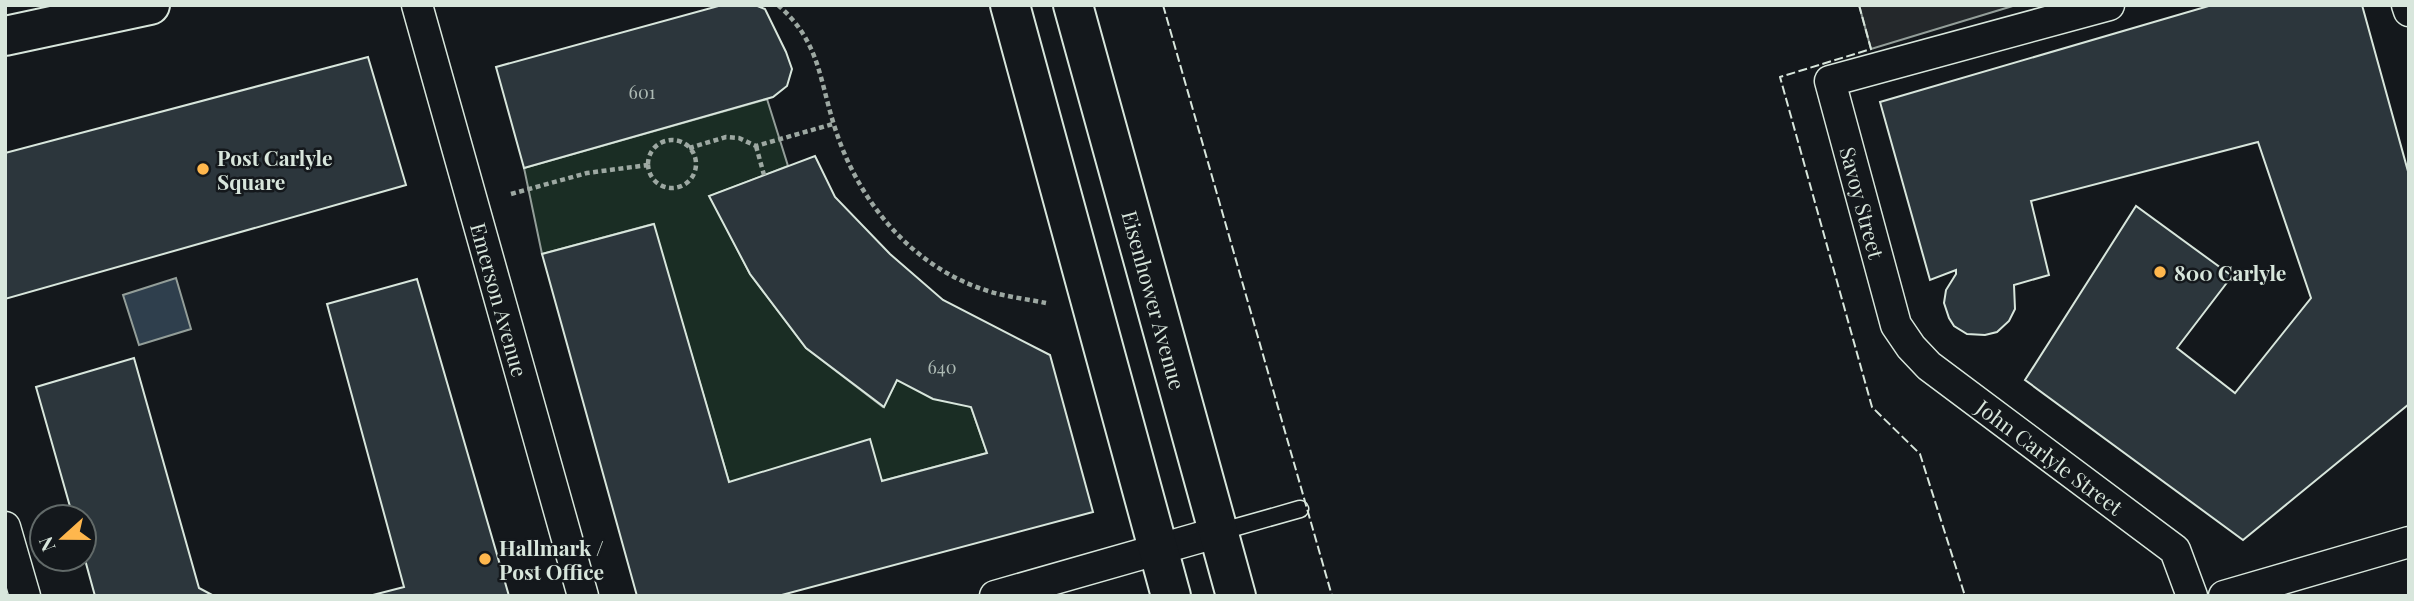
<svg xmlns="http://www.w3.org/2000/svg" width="2414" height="601" viewBox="0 0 2414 601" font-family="'Playfair Display',serif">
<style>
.green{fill:#1a2d24;stroke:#939e99;stroke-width:2}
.parking{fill:#24282b;stroke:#939e99;stroke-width:2}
.water{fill:#2f3f4d;stroke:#939e99;stroke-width:2}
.building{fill:#2c363c;stroke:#d8e6dc;stroke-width:2}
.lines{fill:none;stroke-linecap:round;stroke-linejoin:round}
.service-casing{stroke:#d8e6dc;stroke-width:19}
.minor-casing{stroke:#d8e6dc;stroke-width:33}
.secondary-casing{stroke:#d8e6dc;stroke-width:42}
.path{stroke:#9da8a2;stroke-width:4.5;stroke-dasharray:5 3.5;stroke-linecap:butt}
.service{stroke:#14181c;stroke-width:16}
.minor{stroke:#14181c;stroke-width:30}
.secondary{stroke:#14181c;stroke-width:38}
.fence{stroke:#d8e6dc;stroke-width:2;stroke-dasharray:9 3.5;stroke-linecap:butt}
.poi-dot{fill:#ffb74d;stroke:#14181c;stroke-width:2.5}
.labels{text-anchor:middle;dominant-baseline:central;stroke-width:5;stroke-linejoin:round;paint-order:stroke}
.number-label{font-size:18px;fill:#adbab4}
.poi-label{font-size:21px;font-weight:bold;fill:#d8e6dc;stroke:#14181c;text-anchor:start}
.street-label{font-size:21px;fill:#d8e6dc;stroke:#14181c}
</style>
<rect width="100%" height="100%" fill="#14181c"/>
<!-- green -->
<path class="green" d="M767,99L788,166L710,196L750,274L806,348L883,407L897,380L971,407L987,453L882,481L729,482L653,224L542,254L524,168Z"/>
<!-- parking -->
<path class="parking" d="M1859,5H2016L1871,49Z"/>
<!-- water -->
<path class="water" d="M176,278L191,329L139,345L123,295Z"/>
<!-- building -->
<path class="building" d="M722,5H755L765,9L786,52L792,69L787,86L773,97L524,168L496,67Z
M2212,5H2362L2409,175V404L2243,540L2025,380L2136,206L2232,276L2177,348L2235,393L2311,298L2258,142L2031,201L2049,275L2014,285L2015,309L2009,321L1997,332L1985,335L1967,334L1954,326L1949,318L1944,303L1946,290L1956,274V270L1930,280L1880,102Z
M368,57L406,185L5,299V153Z
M815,156L835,197L890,254L943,300L1050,355L1093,512L778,596H637L542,254L654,224L729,482L870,439L882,481L987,453L971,407L933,399L897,380L884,407L806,348L750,274L709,196Z
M417,279L509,596H369L404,587L327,304Z
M134,358L199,588L214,596H95L84,556V517H73L36,387Z"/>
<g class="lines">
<!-- service casing -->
<g class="service-casing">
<path id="service" d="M1219,532L1300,509"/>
</g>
<!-- minor casing -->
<g class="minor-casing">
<g id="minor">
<path id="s1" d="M417,5L583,596"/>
<path id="s2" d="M2109,5L1830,81L1896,325L1911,347L1929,366L2175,550L2192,596"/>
<path d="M2407,5L2409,11"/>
<path d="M5,527L25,596"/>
<path d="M995,596L1219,532"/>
<path d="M2224,596L2409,542"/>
</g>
</g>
<!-- secondary casing -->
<g class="secondary-casing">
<g id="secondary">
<path d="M1010,5L1171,596"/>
<path id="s3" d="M1073,5L1236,596"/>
<path d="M5,36L150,5"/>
</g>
</g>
<!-- path -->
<path class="path" d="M778,5C819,41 819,77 834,125C857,200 911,267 988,291C1007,297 1027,299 1046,303
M648 164a24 24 0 1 1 48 0a24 24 0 1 1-48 0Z
M756,146L764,175
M689,148L726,137L739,138L756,146L833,124
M511,194L587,173L648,165"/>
<!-- service -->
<use href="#service" class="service"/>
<!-- minor -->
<use href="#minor" class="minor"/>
<!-- secondary -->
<use href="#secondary" class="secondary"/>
<!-- fence -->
<path class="fence" d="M1163,5L1332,596
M1859,5L1871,49L1780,77L1872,407L1920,454L1965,596"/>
</g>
<!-- markers -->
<g class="poi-dot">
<circle cx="203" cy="169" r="7"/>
<circle cx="2160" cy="272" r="7"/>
<circle cx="485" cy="559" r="7"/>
</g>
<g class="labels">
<!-- number labels -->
<g class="number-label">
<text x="642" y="92">601</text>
<text x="942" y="367">640</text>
</g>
<!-- poi labels -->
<g class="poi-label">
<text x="217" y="157">Post Carlyle<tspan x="217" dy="24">Square</tspan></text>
<text x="2174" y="272">800 Carlyle</text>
<text x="499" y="547">Hallmark /<tspan x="499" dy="24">Post Office</tspan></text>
</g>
<!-- street labels -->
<g class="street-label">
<text stroke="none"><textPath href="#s2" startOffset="415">Savoy Street</textPath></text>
<text stroke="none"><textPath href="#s3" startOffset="306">Eisenhower Avenue</textPath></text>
<text stroke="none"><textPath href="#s1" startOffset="306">Emerson Avenue</textPath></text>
<text stroke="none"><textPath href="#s2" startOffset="746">John Carlyle Street</textPath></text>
</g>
</g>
<!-- border -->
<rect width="2414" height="601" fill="none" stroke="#d8e6dc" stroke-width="14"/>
<!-- north arrow -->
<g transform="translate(63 538) rotate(249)"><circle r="33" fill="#14181c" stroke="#626a69" stroke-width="2"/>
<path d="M0-5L12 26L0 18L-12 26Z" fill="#ffb74d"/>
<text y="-10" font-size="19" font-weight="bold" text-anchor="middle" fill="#d8e6dc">N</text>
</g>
</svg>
